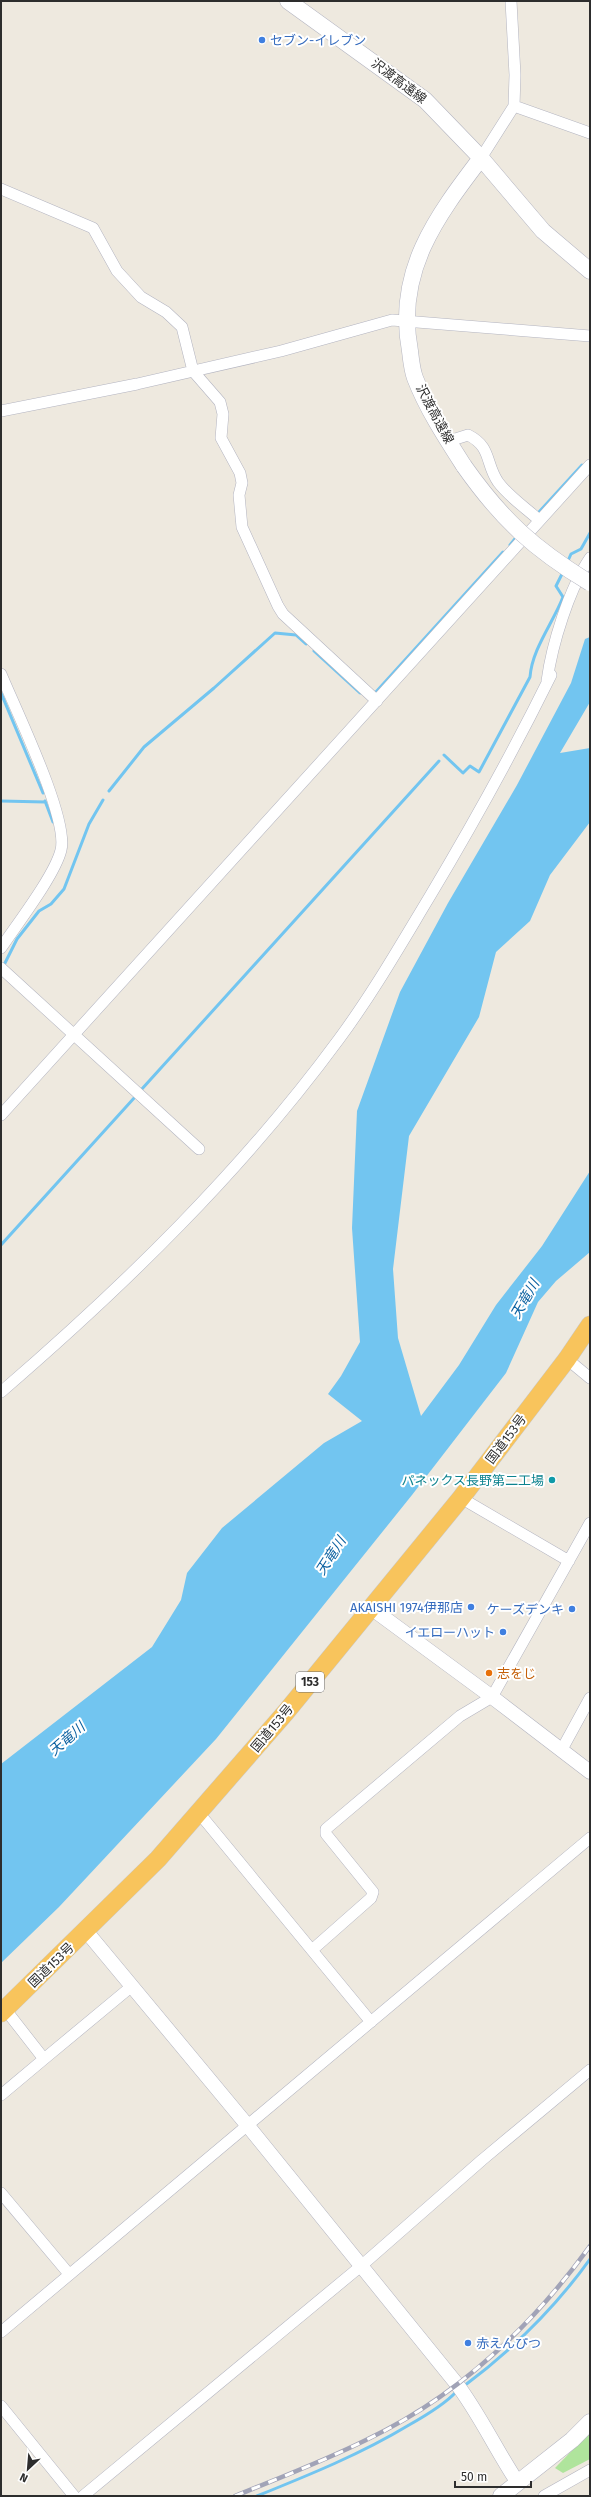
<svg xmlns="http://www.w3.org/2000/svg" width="591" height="2497" viewBox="0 0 591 2497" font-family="'Fira Sans','Noto Sans JP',sans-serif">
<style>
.green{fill:#afe49c}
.water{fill:#72c5f0}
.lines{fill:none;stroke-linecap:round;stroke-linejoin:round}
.stream{stroke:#72c5f0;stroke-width:3}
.minor-casing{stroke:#b3b4c0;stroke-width:12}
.tertiary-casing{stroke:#b3b4c0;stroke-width:15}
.secondary-casing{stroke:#b3b4c0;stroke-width:17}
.trunk-casing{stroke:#c8c8c8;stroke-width:19}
.minor{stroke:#fff;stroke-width:11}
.tertiary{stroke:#fff;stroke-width:14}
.secondary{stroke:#fff;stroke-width:16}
.trunk{stroke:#f8c45c;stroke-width:18}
.rail-casing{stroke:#a1a3b7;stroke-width:4.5}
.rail{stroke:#fff;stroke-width:3;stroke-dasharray:9;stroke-linecap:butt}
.secondary-bridge-casing{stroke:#b3b4c0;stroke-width:17;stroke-linecap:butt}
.secondary-bridge{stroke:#fff;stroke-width:16}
.shop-dot{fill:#3f7fe0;stroke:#fff;stroke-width:1.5}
.culture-dot{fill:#0f9aa8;stroke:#fff;stroke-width:1.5}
.food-dot{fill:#e8710a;stroke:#fff;stroke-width:1.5}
.labels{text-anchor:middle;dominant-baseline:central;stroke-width:4;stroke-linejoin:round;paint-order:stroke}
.shield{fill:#fff;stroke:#6c6c6c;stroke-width:1}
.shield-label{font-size:12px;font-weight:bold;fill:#2d2d2d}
.shop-label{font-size:13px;fill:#366cbe;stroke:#fff;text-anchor:end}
.street-label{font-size:13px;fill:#2d2d2d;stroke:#fff}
.culture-label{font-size:13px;fill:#0d838f;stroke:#fff;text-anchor:end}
.food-label{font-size:13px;fill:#c56008;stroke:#fff;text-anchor:start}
.water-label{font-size:14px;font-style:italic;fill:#0d62a1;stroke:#fff}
</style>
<rect width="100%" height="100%" fill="#eee9df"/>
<!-- green -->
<path class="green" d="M590,2432V2459L563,2473L555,2468Z"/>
<!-- water -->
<path class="water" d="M590,637V702L560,753L590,748V822L550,875L530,921L496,952L479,1017L409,1136L393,1269L398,1338L421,1416L459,1365L496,1305L542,1246L590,1171V1252L556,1281L538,1302L506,1373L412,1495L216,1739L59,1907L1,1963V1764L152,1647L181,1600L187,1573L222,1528L324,1443L362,1421L328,1394L341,1376L360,1342L352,1228L357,1111L400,992L448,903L517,785L571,683L585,639Z"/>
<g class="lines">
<!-- stream -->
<path class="stream" d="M539,512L582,465L584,466
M510,545L518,535
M567,563L571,554L581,549L590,533
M314,651L360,693
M1,693L43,793
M375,693L503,552
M444,755L463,773L470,766L479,772L530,677C532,649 553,623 563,597L556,586L563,572
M109,791L144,747L214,688L275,633L296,635L306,644
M1,801L45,802
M45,801L53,822
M3,967L17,939L39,911L51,904L64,889L89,824L103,800
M141,1090L439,761
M1,1245L135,1097
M464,2386C512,2350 555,2308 590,2259
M257,2496C309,2475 361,2454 409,2425C425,2416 444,2405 456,2392"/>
<!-- minor casing -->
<g class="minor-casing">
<path id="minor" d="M514,106L590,133
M481,158L514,106L515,75L511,1
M1,189L93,228L117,271L141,297L166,312L182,327L193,371L220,402L223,414L221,438L240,473L242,483L239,495L242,527L278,606L283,614L377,701
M1,411L137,384L281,351L392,320L590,336
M449,441L468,435C492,447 485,463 498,482C509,497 526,508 539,520
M1,674C15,708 69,819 61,850C55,875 17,924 1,948
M547,681C552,644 569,589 590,558
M1,968L199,1149
M1,1115L590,465
M567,1359L590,1378
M1,1392C125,1285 242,1171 339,1039C373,993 401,944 430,896C473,824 514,750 551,675
M461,1498L569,1561
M561,1751L590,1698
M199,1813L371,2022
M312,1950L371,1898L373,1892L326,1834V1829L460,1716L492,1697L590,1523
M44,2059L132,1986
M1,2095L44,2059L5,2009
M1,2193L69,2274
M1,2332L590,1838
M1,2406L74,2496
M83,2496L361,2266L482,2160L590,2070
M544,2496L590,2470"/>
</g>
<!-- tertiary casing -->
<g class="tertiary-casing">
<path id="tertiary" d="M371,1608L492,1697L590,1772
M86,1931L248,2126L456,2383C479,2413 496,2450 518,2483"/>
</g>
<!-- secondary casing -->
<g class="secondary-casing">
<path id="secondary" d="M288,1L425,100L481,158L543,231L590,271
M464,466C446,438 427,409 415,378C412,370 411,360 410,351C395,272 436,217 481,158
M501,2496L572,2440L590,2422"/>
</g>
<!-- trunk casing -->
<g class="trunk-casing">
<path id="trunk" d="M1,2013L158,1859L286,1712L461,1498L567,1359L590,1325"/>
</g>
<!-- minor -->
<use href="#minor" class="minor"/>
<!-- tertiary -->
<use href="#tertiary" class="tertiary"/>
<!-- secondary -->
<use href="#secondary" class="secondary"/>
<!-- trunk -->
<use href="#trunk" class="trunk"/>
<!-- rail casing -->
<g class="rail-casing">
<path id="rail" d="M235,2496C279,2478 324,2461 366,2440C457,2397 532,2326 590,2246"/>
</g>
<!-- rail -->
<use href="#rail" class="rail"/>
<!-- secondary-bridge casing -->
<g class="secondary-bridge-casing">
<path id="secondary-bridge" d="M464,466C502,520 534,549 590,583"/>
</g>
<!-- secondary-bridge -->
<use href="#secondary-bridge" class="secondary-bridge"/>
</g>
<!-- markers -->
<g class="shop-dot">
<circle cx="262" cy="40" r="4"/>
<circle cx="471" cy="1607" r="4"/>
<circle cx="572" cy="1609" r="4"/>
<circle cx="503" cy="1632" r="4"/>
<circle cx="468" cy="2343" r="4"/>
</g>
<circle class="culture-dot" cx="552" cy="1480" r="4"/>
<circle class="food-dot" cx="489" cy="1673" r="4"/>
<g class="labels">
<!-- shield labels -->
<rect class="shield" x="296" y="1672" width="28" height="20" rx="3"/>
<g class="shield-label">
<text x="310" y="1682">153</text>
</g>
<!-- shop labels -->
<g class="shop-label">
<text x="270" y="40" text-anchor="start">セブン-イレブン</text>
<text x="463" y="1607">AKAISHI 1974伊那店</text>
<text x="564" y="1609">ケーズデンキ</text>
<text x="495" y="1632">イエローハット</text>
<text x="476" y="2343" text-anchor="start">赤えんぴつ</text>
</g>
<!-- street labels -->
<g class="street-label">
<text transform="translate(399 81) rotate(37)">沢渡高遠線</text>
<text transform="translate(435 414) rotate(62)">沢渡高遠線</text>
<text transform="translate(506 1439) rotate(-53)">国道153号</text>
<text transform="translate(272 1728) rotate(-50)">国道153号</text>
<text transform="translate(51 1965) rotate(-44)">国道153号</text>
</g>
<!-- culture labels -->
<g class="culture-label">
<text x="544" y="1480">パネックス長野第二工場</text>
</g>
<!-- food labels -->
<g class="food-label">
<text x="497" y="1673">志をじ</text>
</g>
<!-- water labels -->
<g class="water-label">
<text transform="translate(525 1299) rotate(-60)">天竜川</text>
<text transform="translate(331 1556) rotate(-57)">天竜川</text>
<text transform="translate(67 1739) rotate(-41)">天竜川</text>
</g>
</g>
<!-- border -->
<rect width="591" height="2497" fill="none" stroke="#2d2d2d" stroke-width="4"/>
<!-- north arrow -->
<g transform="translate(28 2469) rotate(206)" stroke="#ffffff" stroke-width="3" paint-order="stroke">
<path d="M0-3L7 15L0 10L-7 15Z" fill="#2d2d2d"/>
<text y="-6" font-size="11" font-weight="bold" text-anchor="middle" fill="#2d2d2d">N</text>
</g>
<!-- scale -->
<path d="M455 2481v6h76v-6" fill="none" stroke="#2d2d2d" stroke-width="2"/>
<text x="461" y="2481" font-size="12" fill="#2d2d2d" stroke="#ffffff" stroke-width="3" paint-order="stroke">50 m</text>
</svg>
